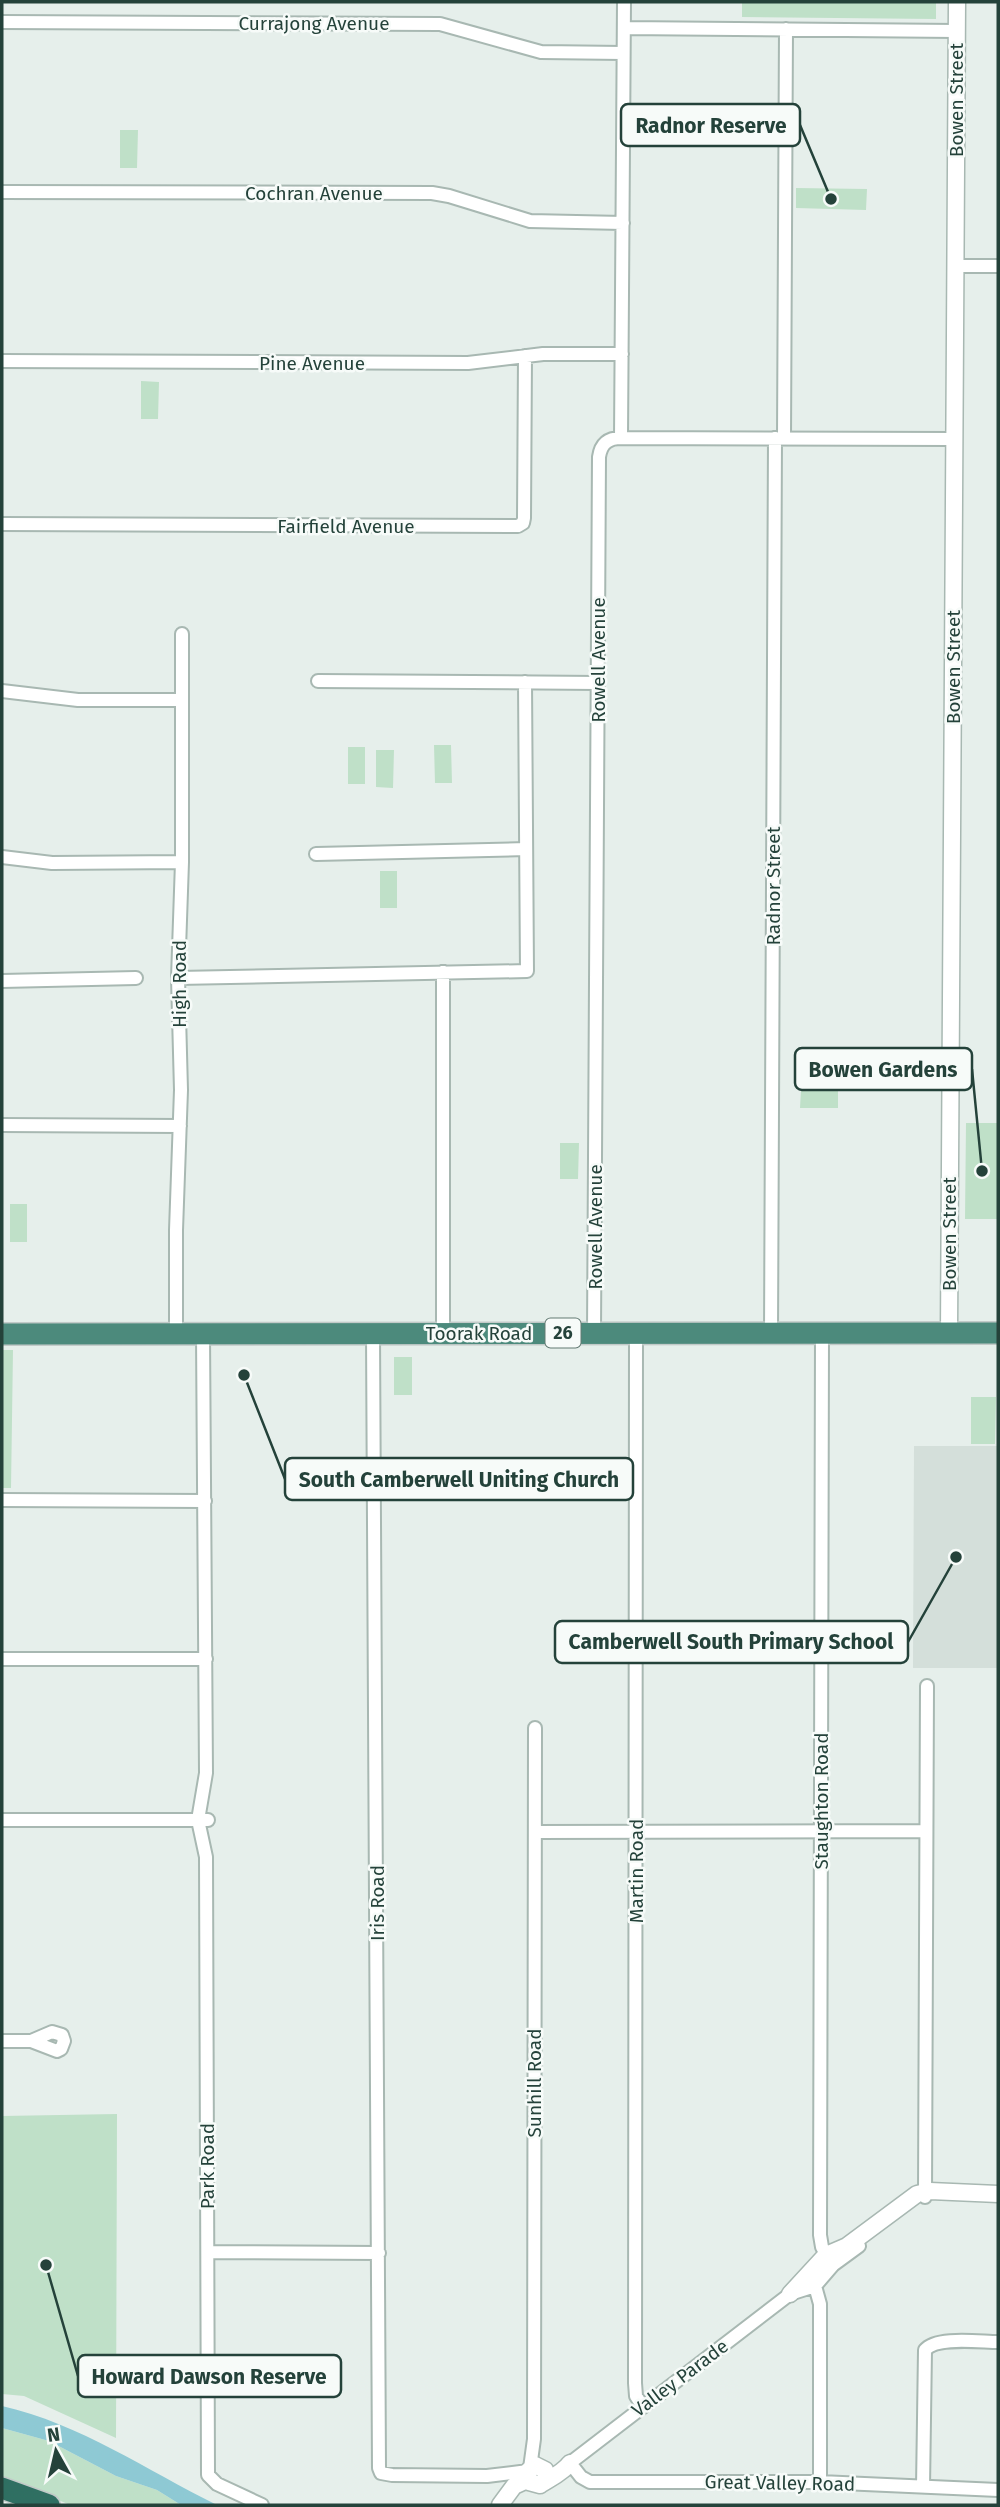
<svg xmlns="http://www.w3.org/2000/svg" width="1000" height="2507" viewBox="0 0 1000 2507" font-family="'Fira Sans',sans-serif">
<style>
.built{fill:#d4dfda}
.green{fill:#bfe0c8}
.water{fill:#8ec9d4}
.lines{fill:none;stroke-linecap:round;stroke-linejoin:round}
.minor-casing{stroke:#a8b8b2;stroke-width:16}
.tertiary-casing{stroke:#a8b8b2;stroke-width:19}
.trunk-casing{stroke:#c2cac8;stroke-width:24}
.motorway-casing{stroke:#c2cac8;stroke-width:24}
.minor{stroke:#fff;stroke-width:12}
.tertiary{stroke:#fff;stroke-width:16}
.trunk{stroke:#4c8a7c;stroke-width:21}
.motorway{stroke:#2f6f62;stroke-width:21}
.labels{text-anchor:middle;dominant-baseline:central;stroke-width:5;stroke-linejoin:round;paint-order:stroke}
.shield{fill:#f7fbf9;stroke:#637a73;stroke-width:2}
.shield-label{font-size:18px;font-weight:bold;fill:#24423a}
.street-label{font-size:19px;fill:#24423a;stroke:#f7fbf9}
.leader{fill:none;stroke:#24423a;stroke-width:2.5}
.callout-dot{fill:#24423a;stroke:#f7fbf9;stroke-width:2.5}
.callout{fill:#f7fbf9;stroke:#24423a;stroke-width:2.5}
.callout-label{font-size:21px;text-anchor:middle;font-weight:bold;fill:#24423a}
</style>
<rect width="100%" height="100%" fill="#e6efeb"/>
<!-- built -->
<path class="built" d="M914,1446H998V1668H913Z"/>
<!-- green -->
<path class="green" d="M742,2H936V19L742,17Z
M120,130H138L137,168H120Z
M796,188L867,189L866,210L796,208Z
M141,381L159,382L158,419H141Z
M434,745H451L452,783H435Z
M348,747H365V784H348Z
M376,750H394L393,788L376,787Z
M380,871H397V908H380Z
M801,1090L838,1091V1108H800Z
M966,1123H998V1219H965Z
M560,1143H579L578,1179H560Z
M10,1204H27V1242H10Z
M2,1350H13L11,1488H2Z
M394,1357H412V1395H394Z
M971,1397H996L995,1444H971Z
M117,2114L116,2438L24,2396L2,2394V2116Z
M2,2428L49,2441L116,2476L157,2490L181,2505H70L33,2489L2,2479Z"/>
<!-- water -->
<path class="water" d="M2,2406C81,2424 146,2470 217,2505H181L157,2490L116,2476L49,2441L2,2428Z"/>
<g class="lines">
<!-- minor casing -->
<g class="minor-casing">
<path id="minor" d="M2,22L440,24L541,52L623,53
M624,28L957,31
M2,192L432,193L449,196L530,221L623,223
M955,266H998
M2,361L468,363L543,354H622
M621,438L954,439
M784,438L786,29
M2,524L518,526L523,523L524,518L525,356
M318,681L598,683
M2,691L78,700H181
M316,854L526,849
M2,857L52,863L182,862
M443,972V1333
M178,978L527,971L525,682
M2,981L136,978
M2,1125L180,1126
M373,1333L379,2468L381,2473L392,2475L487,2476L528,2471
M594,1333L599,457C601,443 609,438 621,438L624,2
M636,1333L635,2383L636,2396L643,2407
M771,1333L775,438
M822,1333L820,2235L822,2247L830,2261
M176,1334V1230L181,1090L178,978L182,862V634
M203,1334L206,1773L198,1820L206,1857L208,2475L217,2484L262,2505
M2,1500L205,1501
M2,1659H206
M2,1820H208
M535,1832L926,1831
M2,2041H31L57,2051L61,2049L64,2041L62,2035L52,2032L31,2041
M925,2197L927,1686
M859,2246L833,2265L815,2286L790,2294L570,2463L581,2477L590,2482H820L998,2490
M208,2252L379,2253
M815,2286L820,2304V2482
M530,2468L534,2439L535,1728
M923,2487L925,2350C936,2336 980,2342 998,2342"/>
</g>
<!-- tertiary casing -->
<g class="tertiary-casing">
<path id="tertiary" d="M949,1333L957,2
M790,2294L826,2255L847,2246L917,2194L930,2191L998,2194
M546,2479L545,2470L535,2465L528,2471L529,2482L540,2485C549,2479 564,2472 570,2463
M500,2505L514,2486L527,2480"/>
</g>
<!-- trunk casing -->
<g class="trunk-casing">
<path id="trunk" d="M2,1334L998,1333"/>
</g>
<!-- motorway casing -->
<g class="motorway-casing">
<path id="motorway" d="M2,2488L49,2505"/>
</g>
<!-- minor -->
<use href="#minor" class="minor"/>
<!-- tertiary -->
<use href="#tertiary" class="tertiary"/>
<!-- trunk -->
<use href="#trunk" class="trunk"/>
<!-- motorway -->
<use href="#motorway" class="motorway"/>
</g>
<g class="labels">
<!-- shield labels -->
<rect class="shield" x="545.5" y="1318.5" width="35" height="29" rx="5"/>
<g class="shield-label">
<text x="563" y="1333">26</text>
</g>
<!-- street labels -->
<g class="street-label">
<text x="314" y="23">Currajong Avenue</text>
<text transform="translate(956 100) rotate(-90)">Bowen Street</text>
<text x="314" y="193">Cochran Avenue</text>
<text x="312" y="363">Pine Avenue</text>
<text x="346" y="526">Fairfield Avenue</text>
<text transform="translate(598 660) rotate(-90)">Rowell Avenue</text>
<text transform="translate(953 667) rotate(-90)">Bowen Street</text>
<text transform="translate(773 886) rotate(-90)">Radnor Street</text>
<text transform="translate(179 984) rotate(-90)">High Road</text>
<text transform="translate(595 1227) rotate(-90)">Rowell Avenue</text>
<text transform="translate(949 1234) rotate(-90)">Bowen Street</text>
<text x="479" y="1333">Toorak Road</text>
<text transform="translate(821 1801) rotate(-90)">Staughton Road</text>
<text transform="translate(636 1871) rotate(-90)">Martin Road</text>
<text transform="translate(377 1903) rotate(-90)">Iris Road</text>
<text transform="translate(534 2083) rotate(-90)">Sunhill Road</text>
<text transform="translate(207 2166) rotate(-90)">Park Road</text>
<text transform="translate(680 2378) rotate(-37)">Valley Parade</text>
<text transform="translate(780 2483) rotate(1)">Great Valley Road</text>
</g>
</g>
<!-- callouts -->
<path class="leader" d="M831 199L800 125M982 1171L972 1069M244 1375L285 1479M956 1557L908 1642M46 2265L78 2376"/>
<g class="callout-dot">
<circle cx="831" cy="199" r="7"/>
<circle cx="982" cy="1171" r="7"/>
<circle cx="244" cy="1375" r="7"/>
<circle cx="956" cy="1557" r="7"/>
<circle cx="46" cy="2265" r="7"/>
</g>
<g class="callout">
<rect x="621" y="104" width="179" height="42" rx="7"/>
<rect x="795" y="1048" width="177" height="42" rx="7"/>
<rect x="285" y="1458" width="348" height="42" rx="7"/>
<rect x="555" y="1621" width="353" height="42" rx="7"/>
<rect x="78" y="2355" width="263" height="42" rx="7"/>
</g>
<g class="callout-label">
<text x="711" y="133">Radnor Reserve</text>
<text x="883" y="1077">Bowen Gardens</text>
<text x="459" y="1487">South Camberwell Uniting Church</text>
<text x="731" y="1649">Camberwell South Primary School</text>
<text x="209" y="2384">Howard Dawson Reserve</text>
</g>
<!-- border -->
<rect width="1000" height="2507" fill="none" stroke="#24423a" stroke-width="7"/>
<!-- north arrow -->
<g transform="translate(56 2451) rotate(352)" stroke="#f7fbf9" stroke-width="5" paint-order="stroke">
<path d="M0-5L12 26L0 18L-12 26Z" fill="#24423a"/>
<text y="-10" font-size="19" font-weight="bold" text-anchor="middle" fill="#24423a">N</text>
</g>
</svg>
